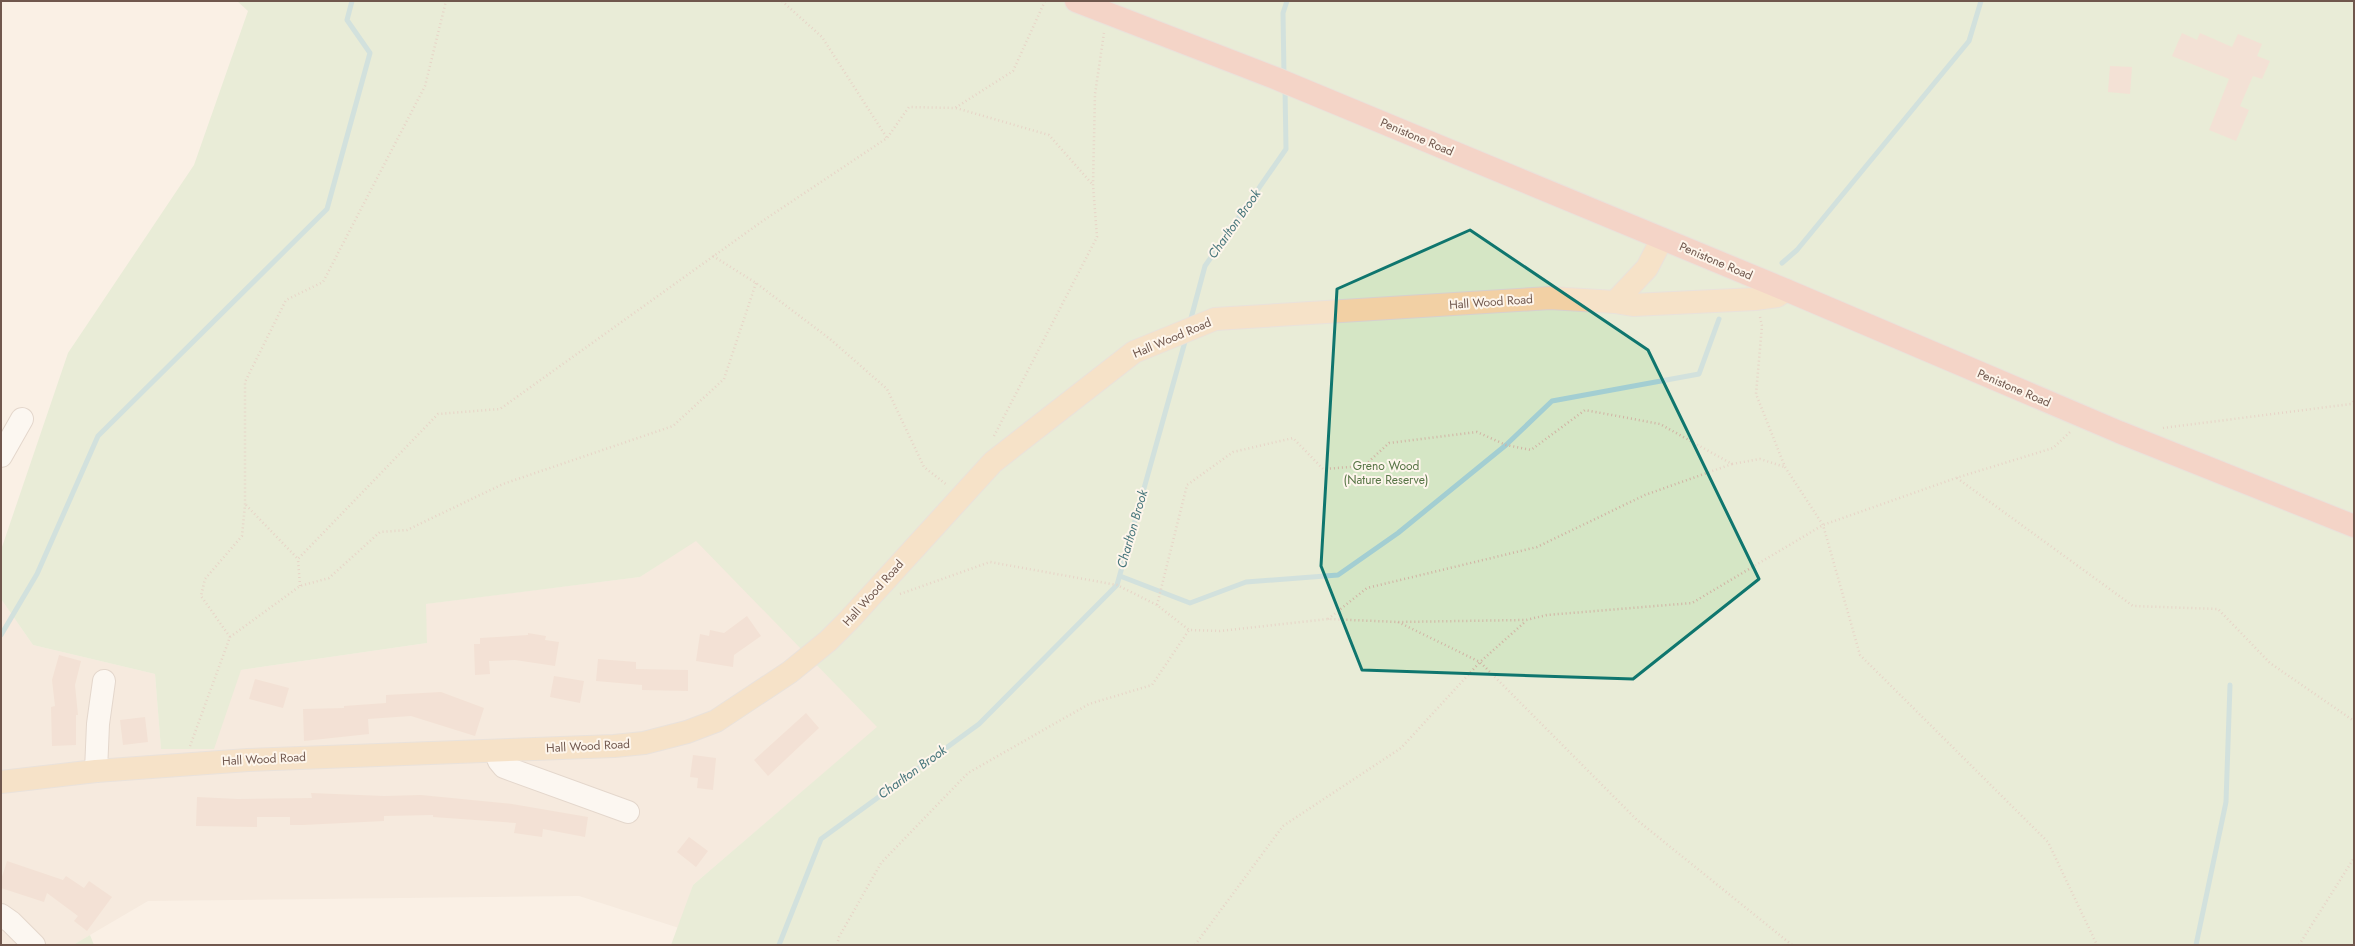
<svg xmlns="http://www.w3.org/2000/svg" width="2355" height="946" viewBox="0 0 2355 946" font-family="Jost,sans-serif">
<style>
.residential{fill:#f1e2d5}
.green{fill:#d5e6c5}
.lines{fill:none;stroke-linecap:round;stroke-linejoin:round}
.stream{stroke:#a3ced2;stroke-width:5}
.building{fill:#eccfc0}
.minor-casing{stroke:#cab8ad;stroke-width:24}
.major-casing{stroke:#d7d0cd;stroke-width:24}
.highway-casing{stroke:#d7d0cd;stroke-width:24}
.path{stroke:#d1b2a3;stroke-width:2.5;stroke-dasharray:1 3;stroke-linecap:butt}
.minor{stroke:#fff;stroke-width:22}
.major{stroke:#f2d0a4;stroke-width:22}
.highway{stroke:#eeb1a2;stroke-width:22}
.marked{fill:none;stroke:#0f766e;stroke-width:3;stroke-linejoin:round}
.labels{text-anchor:middle;dominant-baseline:central;stroke-width:4;stroke-linejoin:round;paint-order:stroke}
.street-label{font-size:12px;fill:#70574d;stroke:#fdf5eb}
.park-label{font-size:12px;fill:#577546;stroke:#fdf5eb}
.water-label{font-size:13px;font-style:italic;fill:#46757b;stroke:#fdf5eb}
</style>
<rect width="100%" height="100%" fill="#faf0e5"/>
<!-- residential -->
<path class="residential" d="M696,540L878,727L693,885L679,928L579,896L148,901L73,945H1V599L33,645L155,674L161,749L241,670L427,643L425,604L640,577Z"/>
<!-- green -->
<path class="green" d="M237,1H2354V945H671L693,885L877,727L696,541L640,577L426,604L427,643L241,670L214,749H161L155,674L33,645L1,599V550L68,353L194,165L248,11Z
M90,935L94,945H73Z"/>
<g class="lines">
<!-- stream -->
<path class="stream" d="M1284,76L1283,13L1287,1
M1782,263L1797,250L1969,41L1981,1
M1190,322L1205,266L1286,149L1285,88
M1120,576L1190,603L1246,582L1338,575L1398,533L1506,445L1552,401L1699,374L1719,319
M1,635L37,574L98,436L327,209L370,53L347,20L352,1
M779,945L821,839L979,724L1117,585L1186,338
M2196,945L2226,802L2230,685"/>
</g>
<!-- building -->
<path class="building" d="M2182,33L2197,40L2200,33L2232,47L2238,34L2262,44L2257,56L2270,61L2262,79L2253,76L2240,106L2249,110L2236,141L2209,130L2229,79L2172,56Z
M2110,66L2132,67L2130,94L2108,92Z
M747,616L761,636L734,655L733,667L696,661L700,634L709,636L710,630L724,633Z
M528,633L546,636L545,640L559,642L555,666L515,660L489,661L490,674L475,675L474,644H480V638L528,635Z
M59,655L81,661L75,685L78,715H76V745L52,746L51,707L55,706L52,680Z
M598,659L636,662V669L688,670V691L642,690V685L596,681Z
M554,676L584,681L580,703L550,697Z
M255,679L289,688L283,708L249,699Z
M441,692L484,708L475,736L411,716L368,719L369,734L304,741L303,709L344,708V706L386,703V695Z
M806,713L819,728L768,776L754,760Z
M145,717L148,742L123,745L120,720Z
M693,755L716,758L713,790L697,788L698,778L690,777Z
M311,793L384,796L421,795L512,804L588,817L585,837L543,829L542,837L514,833L516,823L433,817V815L384,816V821L303,825H290V817H257V827L196,826L197,797L238,799L312,798Z
M689,837L708,851L696,867L677,852Z
M7,861L63,880L66,876L84,888L89,881L112,897L87,931L74,921L78,916L47,893L44,902L1,888V880Z"/>
<g class="lines">
<!-- minor casing -->
<g class="minor-casing">
<path id="minor" d="M1,456L22,419
M495,751L499,761L504,767L628,812
M96,771L98,724L104,681
M1,915L11,922L34,945"/>
</g>
<!-- major casing -->
<g class="major-casing">
<path id="major" d="M1615,302L1633,305L1755,299L1777,296L1786,290
M1,782L96,771L248,760L614,746L644,743L687,732L716,721L790,672L828,641L849,620L993,462L1134,352L1215,319L1550,298L1615,302L1647,268L1662,239"/>
</g>
<!-- highway casing -->
<g class="highway-casing">
<path id="highway" d="M1076,1L1275,78L1786,290L2119,432L2354,526"/>
</g>
<!-- path -->
<path class="path" d="M782,1L822,37L887,138
M956,108L1049,135L1093,185
M713,256L756,283L830,339L887,389L924,467L947,485
M1760,317L1762,326L1756,394L1785,467L1823,525L1860,655L2048,842L2097,945
M2163,428L2351,404L2354,401
M994,436L1097,237L1093,185L1095,94L1104,33
M1957,478L2133,606L2218,609L2270,663L2354,721
M246,505L298,559
M300,586L298,559L438,414L500,409L764,220L887,138L909,107L955,108L1013,71L1045,1
M900,594L990,562L1117,585L1157,605L1189,630L1220,631L1328,619L1398,622L1526,620L1547,615L1692,603L1823,525L1956,478L2053,448L2070,432
M1157,605L1187,485L1233,452L1293,438L1323,469L1364,466L1389,443L1477,432L1506,445L1531,450L1585,410L1660,424L1732,464L1760,459L1785,467
M1328,619L1367,588L1537,547L1645,495L1732,464
M1398,622L1480,662L1637,820L1792,945
M230,637L201,596L205,579L242,536L245,505V382L286,300L323,282L425,86L446,1
M190,746L230,637L300,586L329,578L380,532L407,530L503,484L673,426L724,379L756,283
M837,945L839,937L881,863L968,773L1089,704L1152,685L1189,630
M1195,945L1283,826L1401,748L1480,662L1526,621
M2299,945L2354,858"/>
<!-- minor -->
<use href="#minor" class="minor"/>
<!-- major -->
<use href="#major" class="major"/>
<!-- highway -->
<use href="#highway" class="highway"/>
</g>
<!-- marked area -->
<path d="M0 0H2355V946H0ZM1470,230L1648,350L1759,579L1633,679L1362,670L1321,566L1337,289Z" fill="#faf0e5" fill-opacity=".55" fill-rule="evenodd"/>
<path class="marked" d="M1470,230L1648,350L1759,579L1633,679L1362,670L1321,566L1337,289Z"/>
<g class="labels">
<!-- street labels -->
<g class="street-label">
<text transform="translate(1417 137) rotate(23)">Penistone Road</text>
<text transform="translate(1716 261) rotate(23)">Penistone Road</text>
<text transform="translate(1491 302) rotate(-4)">Hall Wood Road</text>
<text transform="translate(1172 338) rotate(-23)">Hall Wood Road</text>
<text transform="translate(2014 388) rotate(23)">Penistone Road</text>
<text transform="translate(873 593) rotate(-48)">Hall Wood Road</text>
<text transform="translate(588 746) rotate(-3)">Hall Wood Road</text>
<text transform="translate(264 759) rotate(-3)">Hall Wood Road</text>
</g>
<!-- park labels -->
<g class="park-label">
<text x="1386" y="466">Greno Wood<tspan x="1386" dy="14">(Nature Reserve)</tspan></text>
</g>
<!-- water labels -->
<g class="water-label">
<text transform="translate(1234 224) rotate(-55)">Charlton Brook</text>
<text transform="translate(1132 529) rotate(-74)">Charlton Brook</text>
<text transform="translate(912 772) rotate(-36)">Charlton Brook</text>
</g>
</g>
<!-- border -->
<rect width="2355" height="946" fill="none" stroke="#70574d" stroke-width="4"/>
</svg>
